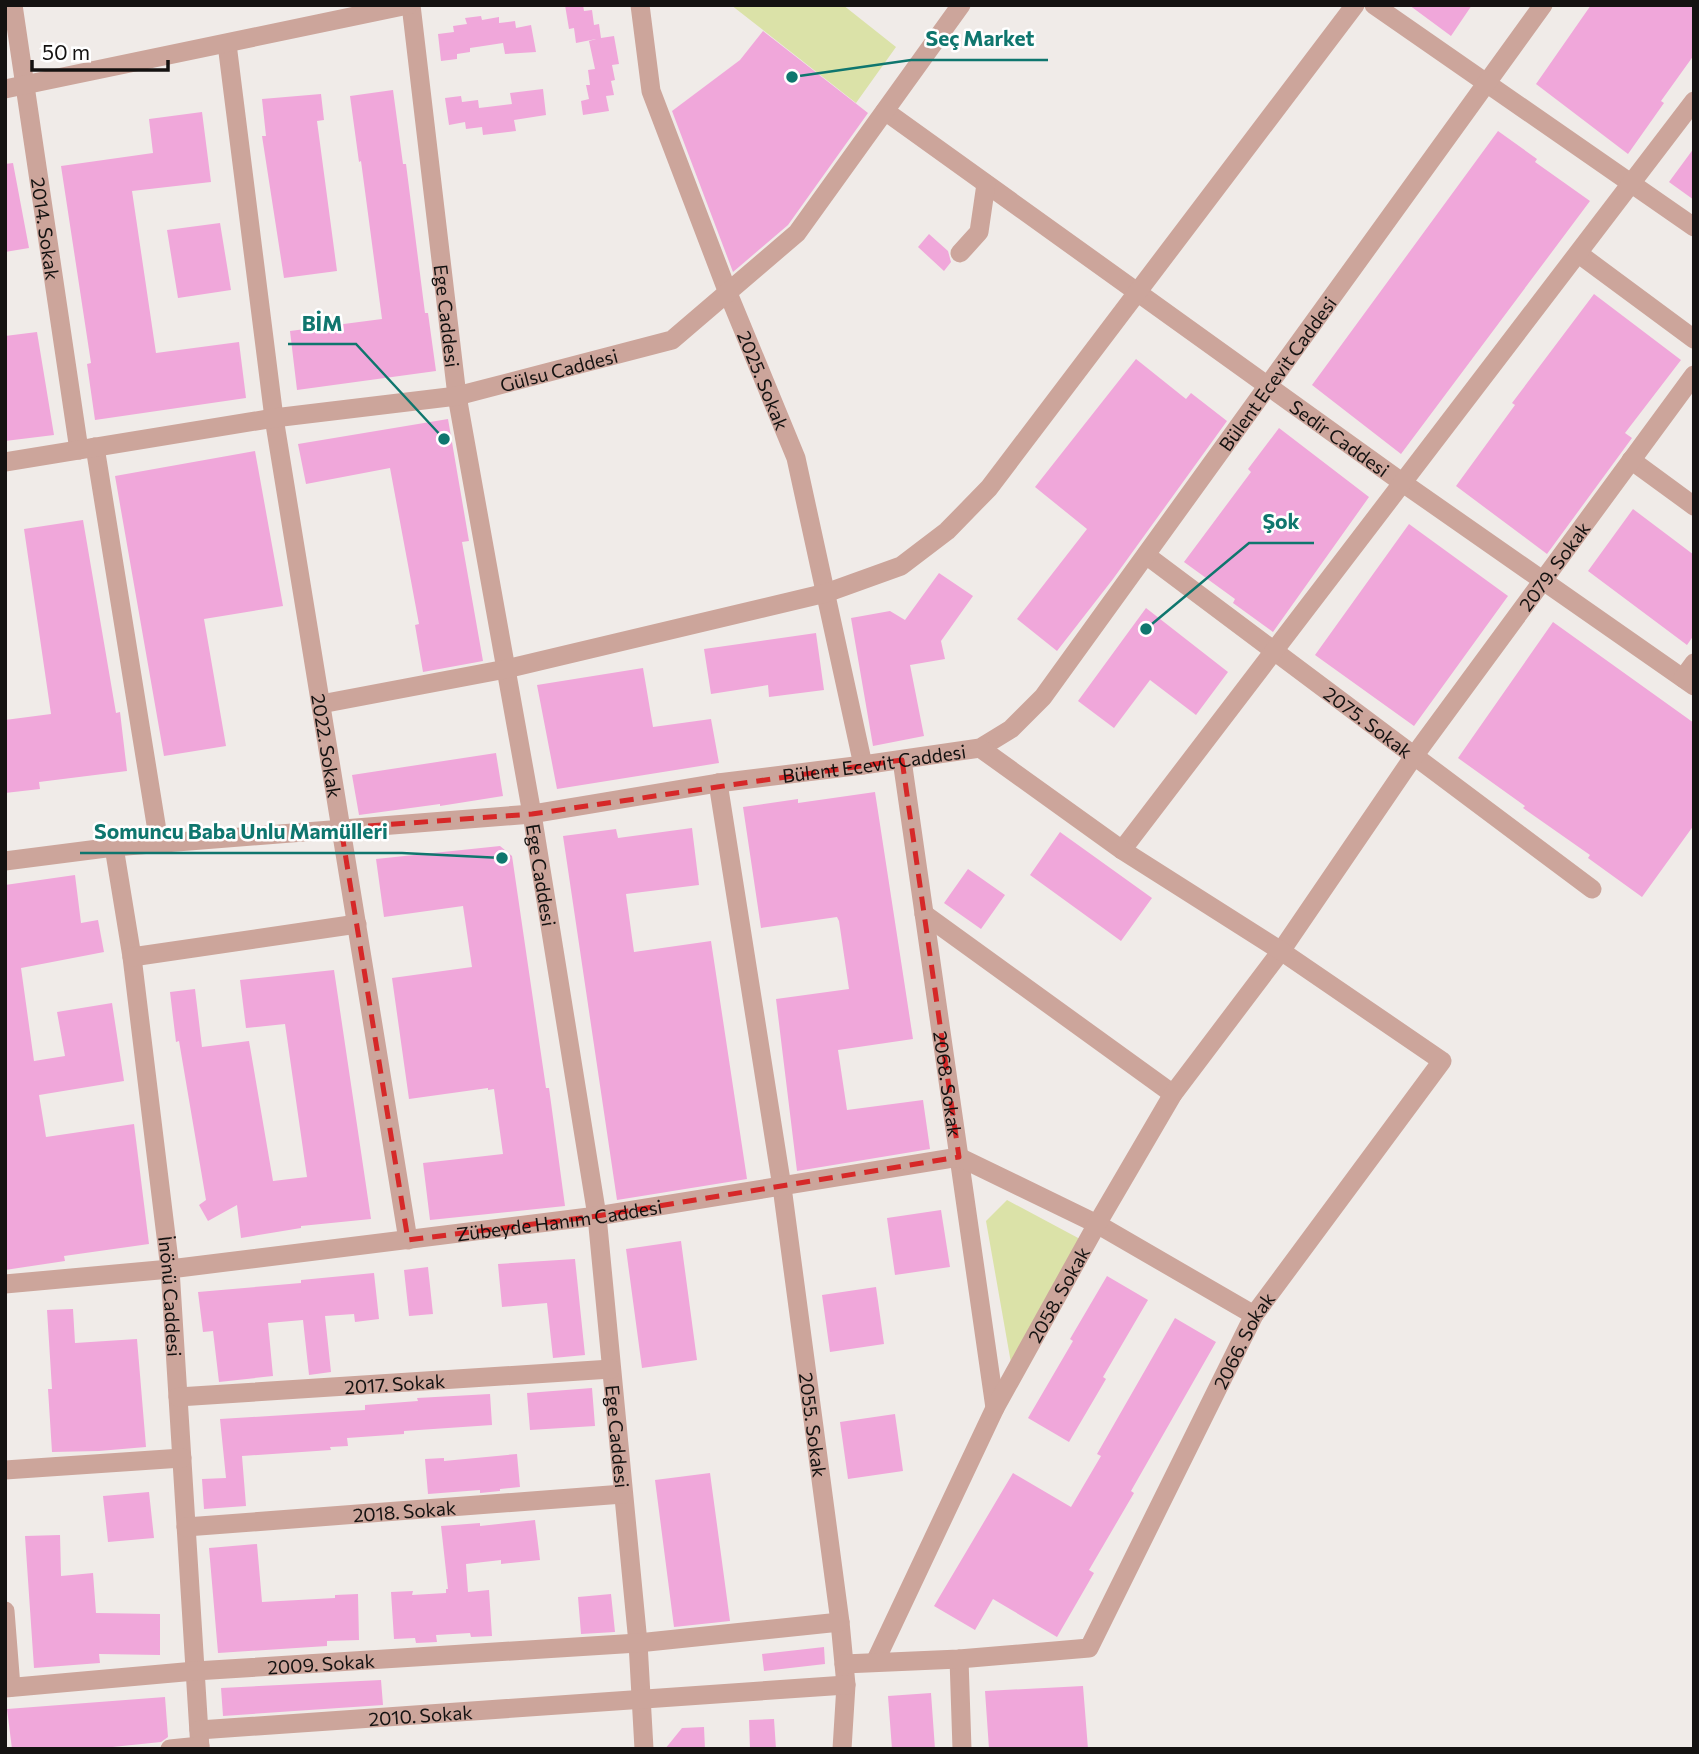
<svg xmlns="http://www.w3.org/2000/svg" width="1699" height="1754" viewBox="0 0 1699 1754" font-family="Commissioner,sans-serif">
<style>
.green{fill:#dbe2a8}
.building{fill:#f0a7da}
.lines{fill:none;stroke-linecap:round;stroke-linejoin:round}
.minor{stroke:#cca59b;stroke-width:19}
.marked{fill:none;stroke:#d62828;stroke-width:5;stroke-dasharray:14 9;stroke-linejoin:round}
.labels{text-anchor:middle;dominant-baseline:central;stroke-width:5;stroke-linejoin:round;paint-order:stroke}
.street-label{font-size:19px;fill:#141211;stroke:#fff}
.leader{fill:none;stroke:#0f766e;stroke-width:2.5}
.callout-dot{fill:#0f766e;stroke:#fff;stroke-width:2.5}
.callout-label{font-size:21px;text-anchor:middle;font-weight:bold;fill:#0f766e;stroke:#fff;stroke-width:5;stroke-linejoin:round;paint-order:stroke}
</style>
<rect width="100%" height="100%" fill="#f0ebe8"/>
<!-- green -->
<path class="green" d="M731,5H843L896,47L856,103Z
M1007,1200L1080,1239L1011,1363L986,1221Z"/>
<!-- building -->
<path class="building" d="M565,5H583L584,11L592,10L594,25L599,24L601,38L614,36L619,64L612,65L615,80L611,81L614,95L606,96L609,111L583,115L581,101L589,99L586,85H590L588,70L595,69L589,41L596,39L576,43L574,28L569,29Z
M1409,5H1472L1451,36Z
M1591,5H1694V55L1661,101L1664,103L1628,154L1536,84Z
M481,16L482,20L499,17V23L515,21L516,28L531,25L536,52L505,54L503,43L470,48V52L457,54V59L441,61L438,34L454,32L453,26L467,24L465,18Z
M763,31L868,113L788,225L733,272L672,111L740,60Z
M543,89L546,115L514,120L516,131L483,135L482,127L466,129L465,122L449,125L445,98L461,96L462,102L478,100L479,108L512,104L510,93Z
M393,90L403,164H406L425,313H428L436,371L297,390L290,331L382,319L361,161L359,162L350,96Z
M321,94L324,120L317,121L337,271L284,278L262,136H266L262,99Z
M202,112L211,182L132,191L156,353L239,342L246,398L95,420L87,364L91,363L61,166L153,153L149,119Z
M1498,131L1537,159L1535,162L1590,201L1401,454L1312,385Z
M1694,148V200L1669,182Z
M13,163L29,248L5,252V164Z
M220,223L231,290L178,298L167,230Z
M929,234L948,251L951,262L944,271L918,247Z
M1594,294L1681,360L1625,433L1632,438L1547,554L1456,486L1515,405L1512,403Z
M37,332L54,435L5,441V336Z
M1136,359L1186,399L1191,393L1227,421L1113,579L1057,651L1017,619L1087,529L1035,487Z
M448,419L469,541L462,542L483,661L423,672L415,625L419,624L390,468L306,484L298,444Z
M1279,428L1369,497L1273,632L1233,603L1235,599L1184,562L1251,472L1248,469Z
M255,451L283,606L204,619L226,746L164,756L115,476Z
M1633,509L1694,555V635L1687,645L1588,571Z
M83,520L116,713L120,712L127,771L39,782L40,789L5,793V720L51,714L24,529Z
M1409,524L1508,596L1414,726L1315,655Z
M939,573L973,596L941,641L945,659L910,665L924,736L873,746L851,618L890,611L905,620Z
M1146,608L1228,672L1196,715L1150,680L1114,728L1078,701Z
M1553,622L1694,723V825L1642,897L1588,858L1590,855L1523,808L1525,806L1458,758Z
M816,633L824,690L769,697L768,685L711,694L704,649Z
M643,668L653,727L711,719L719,763L557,789L537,685Z
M496,753L503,796L440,806V804L359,815L352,775Z
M875,792L913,1039L838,1050L847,1110L923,1100L930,1149L797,1171L776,999L849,989L839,921L837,917L761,928L743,807L798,799V803Z
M692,828L699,885L626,894L634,952L711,941L747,1179L617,1200L563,836L616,829L618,838Z
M1060,832L1152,898L1121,941L1030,875Z
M500,846L512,856L546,1088H549L565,1206L430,1220L423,1163L503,1154L494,1089L488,1090V1088L409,1099L392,978L472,967L463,906L384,917L376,859Z
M968,869L1005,895L981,929L944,903Z
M75,875L81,923L98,920L104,952L21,968L34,1061L65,1056L57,1012L112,1003L124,1081L39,1095L46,1137L134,1124L149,1244L64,1256L65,1261L5,1270V885Z
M334,970L371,1219L301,1226V1228L241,1238L237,1205L208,1221L199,1205L206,1200L179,1041L176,1042L170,992L195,989L202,1047L249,1041L273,1181L307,1177L285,1024L246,1028L240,980Z
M941,1210L950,1267L895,1275L887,1218Z
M681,1241L697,1360L642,1368L626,1249Z
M575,1259L585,1355L553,1358L547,1303L502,1307L498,1264Z
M428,1267L433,1314L409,1316L404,1270Z
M374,1273L379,1319L355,1322L354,1314L325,1316L331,1372L309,1375L303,1320L268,1323L273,1376L219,1382L213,1331L203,1332L198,1292L301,1283V1280Z
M1107,1276L1148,1300L1103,1377L1106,1379L1069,1442L1028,1418L1073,1341L1070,1339Z
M876,1287L884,1344L830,1352L822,1295Z
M73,1309L75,1343L137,1339L146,1447L99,1451L52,1452L48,1389H52L47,1310Z
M1175,1318L1216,1342L1131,1491L1134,1493L1089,1570L1094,1573L1057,1637L993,1599L975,1630L934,1606L1013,1473L1071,1507L1101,1456L1097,1454Z
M592,1388L595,1426L530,1430L527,1393Z
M490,1394L492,1425L404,1431V1434L347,1438L348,1446L330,1447L331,1450L242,1456L246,1506L204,1509L202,1479L226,1478L220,1419L365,1410V1405L418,1401L417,1398Z
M895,1414L903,1471L848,1479L840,1422Z
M517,1454L520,1487L500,1489V1491L480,1493V1490L428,1494L425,1459L444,1458V1461Z
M710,1473L730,1621L674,1627L655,1480Z
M149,1492L154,1538L108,1542L103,1496Z
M535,1520L540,1560L501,1564V1560L466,1564L468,1592L489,1590L492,1636L471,1637L470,1633L436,1635L437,1642L416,1643L415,1638L394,1639L391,1592L413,1591L412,1595L446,1593V1589H448L441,1526L480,1523V1526Z
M60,1535L61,1576L93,1573L96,1613L160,1614V1655L99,1654L100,1663L34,1668L25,1536Z
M257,1544L262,1602L335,1598V1595L358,1594L359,1640L327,1641V1646L218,1653L209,1548Z
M611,1594L615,1632L581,1634L578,1597Z
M824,1647L825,1664L764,1671L762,1654Z
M381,1680L383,1705L223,1716L221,1688Z
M1083,1686L1088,1749H989L985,1691Z
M931,1693L935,1749H892L888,1696Z
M165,1697L168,1737L161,1742L93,1749H12L7,1709Z
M774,1719L776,1749H750L749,1720Z
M704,1727L705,1749H665L682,1728Z"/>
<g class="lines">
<!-- minor -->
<g class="minor">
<path id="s1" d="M13,5L79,450"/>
<path id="s2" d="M411,5L457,396L532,814L597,1216L638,1643L644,1749"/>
<path id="s3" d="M640,5L651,91L728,293L796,458L863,765"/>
<path d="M1374,5L1694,227"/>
<path id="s4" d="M227,44L274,418L408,1240"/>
<path d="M5,89L408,5"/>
<path id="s5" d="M885,111L1403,483L1694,686"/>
<path d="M960,253L979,232L986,184"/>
<path d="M1579,254L1694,339"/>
<path d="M95,447L159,843"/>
<path d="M1631,460L1694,506"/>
<path id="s6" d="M5,462L274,418L457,396L672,340L797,233L961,5"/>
<path id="s7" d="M1146,555L1592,889"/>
<path d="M1683,678L1694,663"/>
<path d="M321,704L506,669L826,593L901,566L947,531L989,488L1355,5"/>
<path id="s8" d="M902,760L995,1408"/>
<path id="s9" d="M718,783L782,1187L840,1622L846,1685L842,1749"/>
<path id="s10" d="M114,847L132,957L170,1269L200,1749"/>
<path d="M1122,850L1694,101"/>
<path id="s11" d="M5,861L114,847L532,814L718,783L863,765L980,748L1011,729L1043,697L1543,5"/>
<path d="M924,914L1173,1094"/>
<path d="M132,957L357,924"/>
<path id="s12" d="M5,1284L170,1269L597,1216L959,1157L1097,1224L1254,1315"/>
<path id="s13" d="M178,1397L611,1369"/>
<path d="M5,1470L182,1458"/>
<path id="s14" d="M186,1527L623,1494"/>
<path d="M5,1611L11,1687"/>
<path d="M959,1659L962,1749"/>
<path id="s15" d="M875,1662L995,1408L1097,1224L1173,1094L1281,951L1414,756L1694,375"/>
<path id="s16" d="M844,1664L959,1659L1089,1648L1254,1315L1442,1061L1281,951L1122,850L980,748"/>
<path id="s17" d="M5,1688L195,1671L638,1643L840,1622"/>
<path id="s18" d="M199,1730L846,1685"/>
<path d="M170,1749L200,1746"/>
</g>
</g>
<!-- marked area -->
<path class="marked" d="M902,760L959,1157L597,1216L408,1240L341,828L532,814Z"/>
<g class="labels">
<!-- street labels -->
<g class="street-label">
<text stroke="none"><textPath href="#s1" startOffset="226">2014. Sokak</textPath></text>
<text stroke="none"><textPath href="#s2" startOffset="313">Ege Caddesi</textPath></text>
<text stroke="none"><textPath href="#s6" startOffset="562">Gülsu Caddesi</textPath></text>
<text stroke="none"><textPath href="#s11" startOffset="1463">Bülent Ecevit Caddesi</textPath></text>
<text stroke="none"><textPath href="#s3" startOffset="397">2025. Sokak</textPath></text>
<text stroke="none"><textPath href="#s5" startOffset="560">Sedir Caddesi</textPath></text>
<text stroke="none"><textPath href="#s15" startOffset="1293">2079. Sokak</textPath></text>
<text stroke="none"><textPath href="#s7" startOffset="278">2075. Sokak</textPath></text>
<text stroke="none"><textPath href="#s4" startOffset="709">2022. Sokak</textPath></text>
<text stroke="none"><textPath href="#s11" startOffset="875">Bülent Ecevit Caddesi</textPath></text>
<text stroke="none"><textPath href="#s2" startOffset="880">Ege Caddesi</textPath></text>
<text stroke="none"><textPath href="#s8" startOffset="327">2068. Sokak</textPath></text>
<text stroke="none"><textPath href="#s12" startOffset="558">Zübeyde Hanım Caddesi</textPath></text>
<text stroke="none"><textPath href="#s15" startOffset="411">2058. Sokak</textPath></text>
<text stroke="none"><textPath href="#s10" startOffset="453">İnönü Caddesi</textPath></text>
<text stroke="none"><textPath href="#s16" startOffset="590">2066. Sokak</textPath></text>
<text stroke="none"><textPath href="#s13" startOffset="217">2017. Sokak</textPath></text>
<text stroke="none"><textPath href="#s9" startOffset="649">2055. Sokak</textPath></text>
<text stroke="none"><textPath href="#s2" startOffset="1447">Ege Caddesi</textPath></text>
<text stroke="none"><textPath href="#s14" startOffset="219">2018. Sokak</textPath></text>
<text stroke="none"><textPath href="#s17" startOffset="317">2009. Sokak</textPath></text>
<text stroke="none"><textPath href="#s18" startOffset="222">2010. Sokak</textPath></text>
</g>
</g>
<!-- callouts -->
<path class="leader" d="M792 77L911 60H1048M444 439L356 344H288M1146 629L1249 543H1314M502 858L402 853H80"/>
<g class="callout-dot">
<circle cx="792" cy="77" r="7"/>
<circle cx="444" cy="439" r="7"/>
<circle cx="1146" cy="629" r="7"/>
<circle cx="502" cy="858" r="7"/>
</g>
<g class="callout-label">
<text x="980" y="46">Seç Market</text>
<text x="322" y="331">BİM</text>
<text x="1281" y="529">Şok</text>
<text x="241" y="839">Somuncu Baba Unlu Mamülleri</text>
</g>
<!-- border -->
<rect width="1699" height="1754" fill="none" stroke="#141211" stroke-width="14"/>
<!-- scale -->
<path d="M32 60v10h136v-10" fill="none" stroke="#141211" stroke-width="3.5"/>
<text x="42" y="60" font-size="21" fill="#141211" stroke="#ffffff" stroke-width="5" paint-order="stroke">50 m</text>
</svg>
